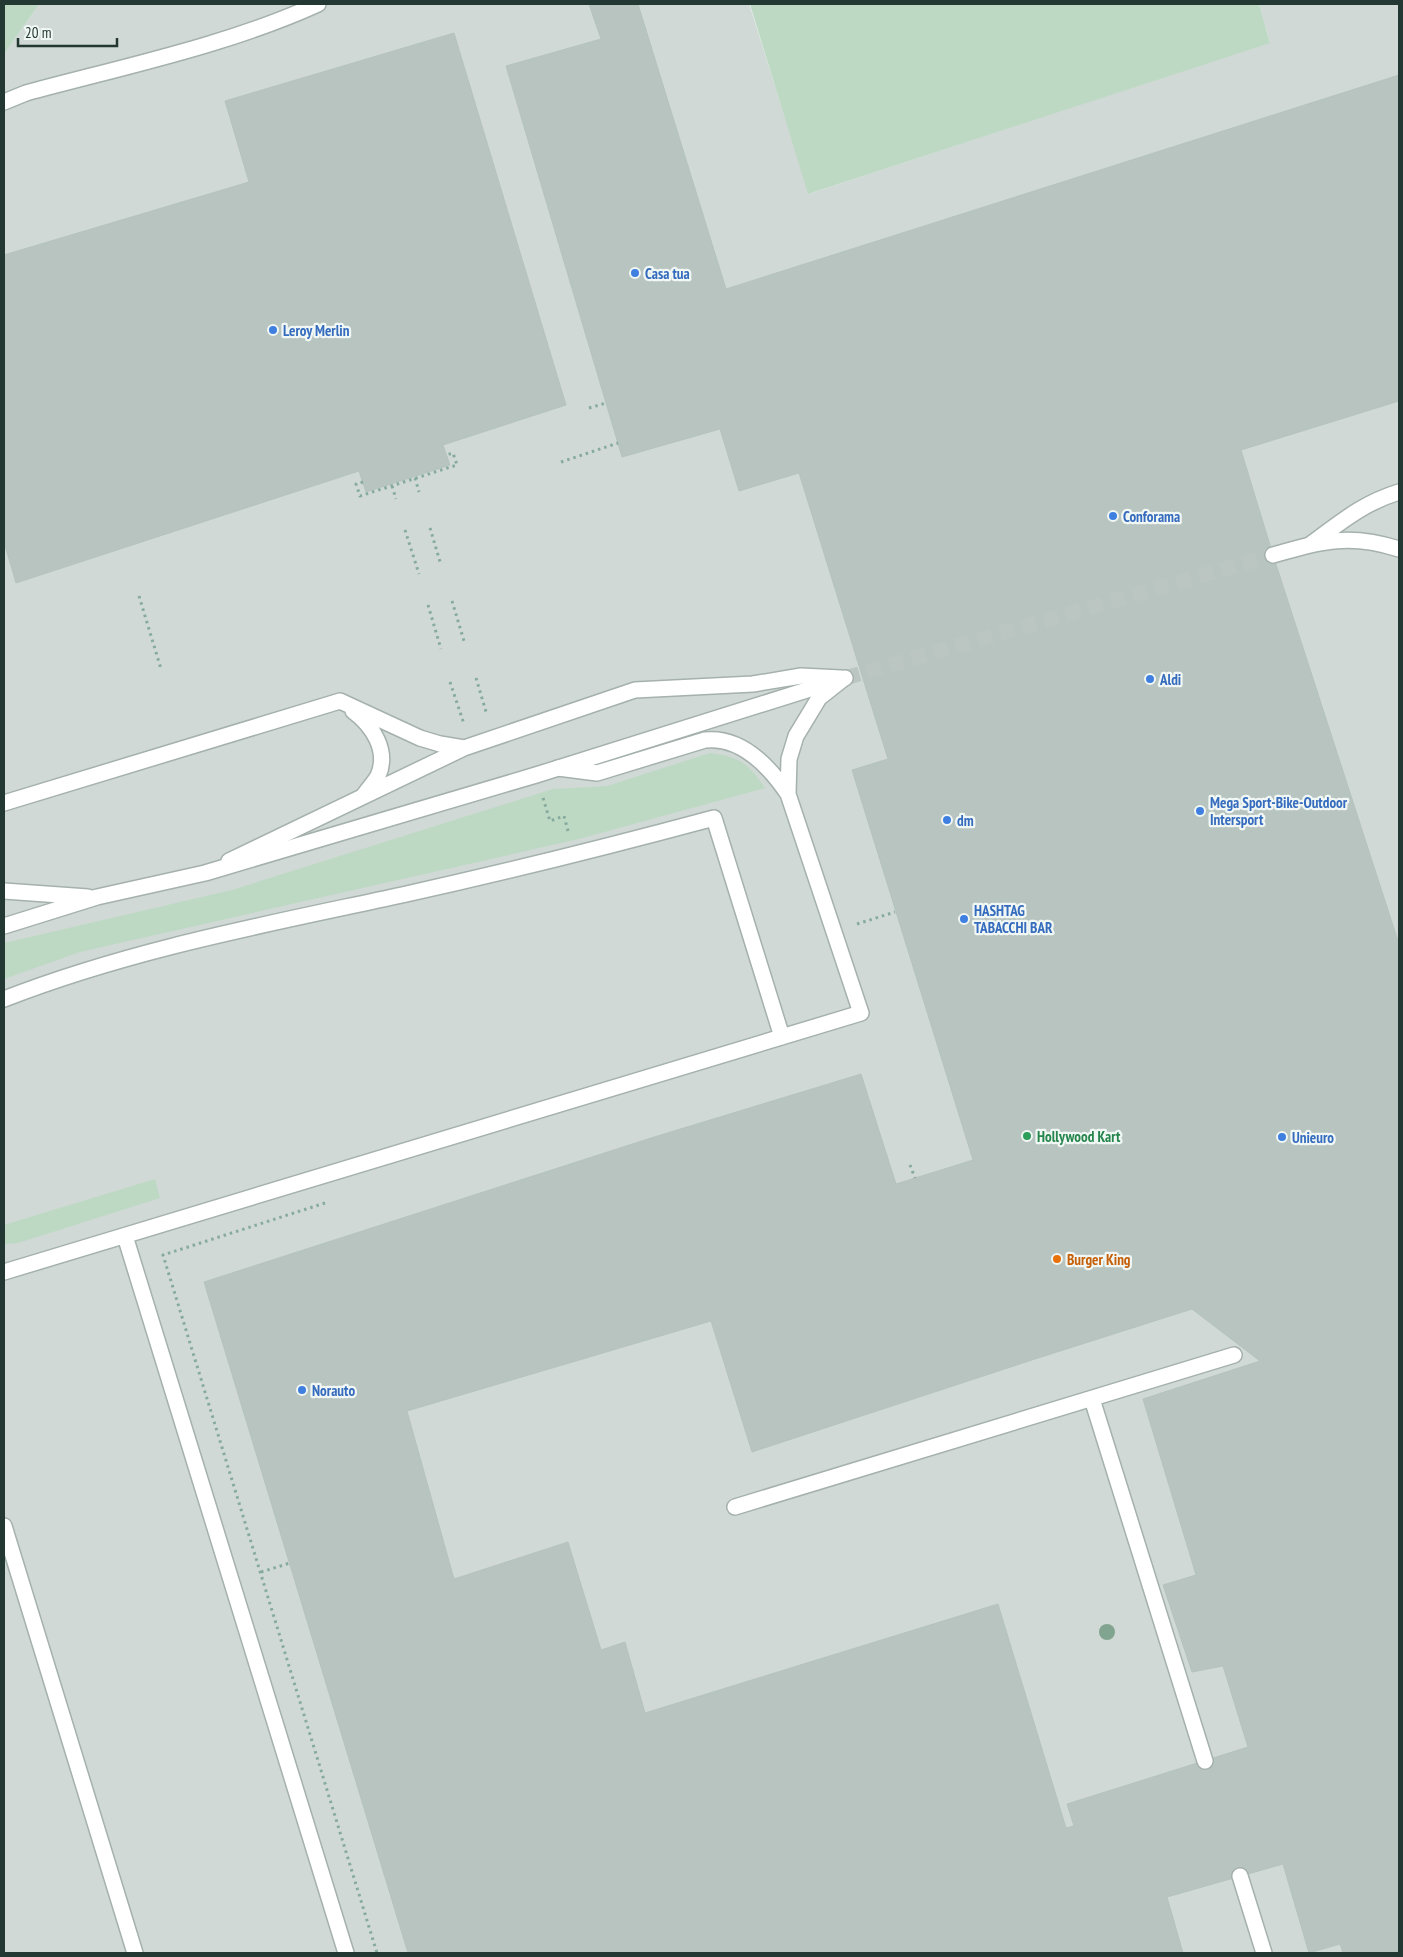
<svg xmlns="http://www.w3.org/2000/svg" width="1403" height="1957" viewBox="0 0 1403 1957" font-family="'PT Sans Narrow',sans-serif">
<style>
.built{fill:#d0d9d5}
.green{fill:#bdd9c4}
.building{fill:#b7c4bf;stroke:#b5c3bd;fill-rule:evenodd}
.lines{fill:none;stroke-linecap:round;stroke-linejoin:round}
.tertiary-tunnel{stroke:#bbc6c2;stroke-width:15;stroke-dasharray:15 8;stroke-linecap:butt}
.service-casing{stroke:#a5b1ad;stroke-width:18}
.tertiary-casing{stroke:#a5b1ad;stroke-width:18}
.path{stroke:#86aa9e;stroke-width:3;stroke-dasharray:2.5 4;stroke-linecap:butt}
.service{stroke:#fff;stroke-width:15}
.tertiary{stroke:#fff;stroke-width:15}
.tree{fill:#81a490}
.shop-dot{fill:#3f7fe0;stroke:#f1f7f4;stroke-width:2}
.leisure-dot{fill:#2e9e5b;stroke:#f1f7f4;stroke-width:2}
.food-dot{fill:#e8710a;stroke:#f1f7f4;stroke-width:2}
.labels{text-anchor:middle;dominant-baseline:central;stroke-width:4.5;stroke-linejoin:round;paint-order:stroke}
.shop-label{font-size:15px;font-weight:bold;fill:#366cbe;stroke:#f1f7f4;text-anchor:start}
.leisure-label{font-size:15px;font-weight:bold;fill:#27864d;stroke:#f1f7f4;text-anchor:start}
.food-label{font-size:15px;font-weight:bold;fill:#c56008;stroke:#f1f7f4;text-anchor:start}
</style>
<rect width="100%" height="100%" fill="#e1eae6"/>
<!-- built -->
<path class="built" d="M39,4H749L809,194L1270,42L1259,4H1399V1953H4V54Z"/>
<!-- green -->
<path class="green" d="M4,4H39L4,54Z
M750,4H1259L1270,43L808,194Z
M710,753C740,757 748,763 765,788L579,839L80,952L4,979V943L232,890L553,789L607,786Z
M155,1179L160,1198L18,1243L4,1244V1225Z"/>
<!-- building -->
<path class="building" d="M589,4H638L726,289L1399,75V401L1241,450L1273,555L1399,944V1953H1343L1340,1944L1309,1953L1283,1864L1167,1897L1183,1953H408L204,1282L651,1138L861,1074L896,1184L973,1160L852,770L888,759L799,473L739,491L720,429L622,457L506,66L601,39ZM1192,1309L1260,1361L1143,1399L1196,1575L1163,1585L1192,1672L1223,1666L1248,1747L1067,1804L1074,1826L1066,1828L998,1604L645,1713L625,1642L601,1650L568,1542L454,1579L407,1411L711,1321L752,1452L1035,1359Z
M454,33L566,405L443,445L450,465L366,492L359,471L16,583L4,542V255L249,182L225,101Z"/>
<g class="lines">
<!-- tertiary-tunnel -->
<path class="tertiary-tunnel" d="M845,678L1273,555"/>
<!-- service casing -->
<g class="service-casing">
<path id="service" d="M4,102L26,93C122,67 228,45 318,4
M1311,544C1341,522 1363,503 1399,492
M353,711C373,726 389,751 378,776C374,783 368,789 364,795
M788,794L789,759L796,736L819,698L843,679
M4,803L340,701L420,738L440,744L464,748L635,690L753,684L801,676L841,678
M229,861L464,748
M4,999C132,949 268,924 402,895C506,872 610,846 714,818L782,1037
M125,1236L346,1953
M4,1272L861,1013L788,794C769,766 741,736 705,740L597,773L558,768
M1092,1399L1205,1761
M735,1507L1234,1355
M4,1526L135,1953
M1240,1876L1264,1953"/>
</g>
<!-- tertiary casing -->
<g class="tertiary-casing">
<path id="tertiary" d="M1273,555C1322,541 1349,533 1399,549
M4,891L88,897
M4,926L97,897L205,873L536,775L845,678"/>
</g>
<!-- path -->
<path class="path" d="M589,408L606,403
M561,462L618,443
M415,478L419,492
M363,482L356,484L360,496L457,465L453,453L446,455
M392,486L396,499
M430,528L441,565
M405,530L419,574
M139,596L161,669
M452,601L464,641
M428,605L441,649
M476,678L487,715
M450,682L464,724
M543,798L550,821L564,816L568,831
M857,924L895,912
M910,1165L915,1178
M325,1203L163,1255L377,1953
M261,1572L290,1563"/>
<!-- service -->
<use href="#service" class="service"/>
<!-- tertiary -->
<use href="#tertiary" class="tertiary"/>
</g>
<!-- trees -->
<circle class="tree" cx="1107" cy="1632" r="8"/>
<!-- markers -->
<g class="shop-dot">
<circle cx="635" cy="273" r="5"/>
<circle cx="273" cy="330" r="5"/>
<circle cx="1113" cy="516" r="5"/>
<circle cx="1150" cy="679" r="5"/>
<circle cx="1200" cy="811" r="5"/>
<circle cx="947" cy="820" r="5"/>
<circle cx="964" cy="919" r="5"/>
<circle cx="1282" cy="1137" r="5"/>
<circle cx="302" cy="1390" r="5"/>
</g>
<circle class="leisure-dot" cx="1027" cy="1136" r="5"/>
<circle class="food-dot" cx="1057" cy="1259" r="5"/>
<g class="labels">
<!-- shop labels -->
<g class="shop-label">
<text x="645" y="273">Casa tua</text>
<text x="283" y="330">Leroy Merlin</text>
<text x="1123" y="516">Conforama</text>
<text x="1160" y="679">Aldi</text>
<text x="1210" y="802">Mega Sport-Bike-Outdoor<tspan x="1210" dy="17">Intersport</tspan></text>
<text x="957" y="820">dm</text>
<text x="974" y="910">HASHTAG<tspan x="974" dy="17">TABACCHI BAR</tspan></text>
<text x="1292" y="1137">Unieuro</text>
<text x="312" y="1390">Norauto</text>
</g>
<!-- leisure labels -->
<g class="leisure-label">
<text x="1037" y="1136">Hollywood Kart</text>
</g>
<!-- food labels -->
<g class="food-label">
<text x="1067" y="1259">Burger King</text>
</g>
</g>
<!-- border -->
<rect width="1403" height="1957" fill="none" stroke="#243833" stroke-width="10"/>
<!-- scale -->
<path d="M18 38v8h99v-8" fill="none" stroke="#243833" stroke-width="2.5"/>
<text x="25" y="38" font-size="15" fill="#243833" stroke="#f1f7f4" stroke-width="4" paint-order="stroke">20 m</text>
</svg>
